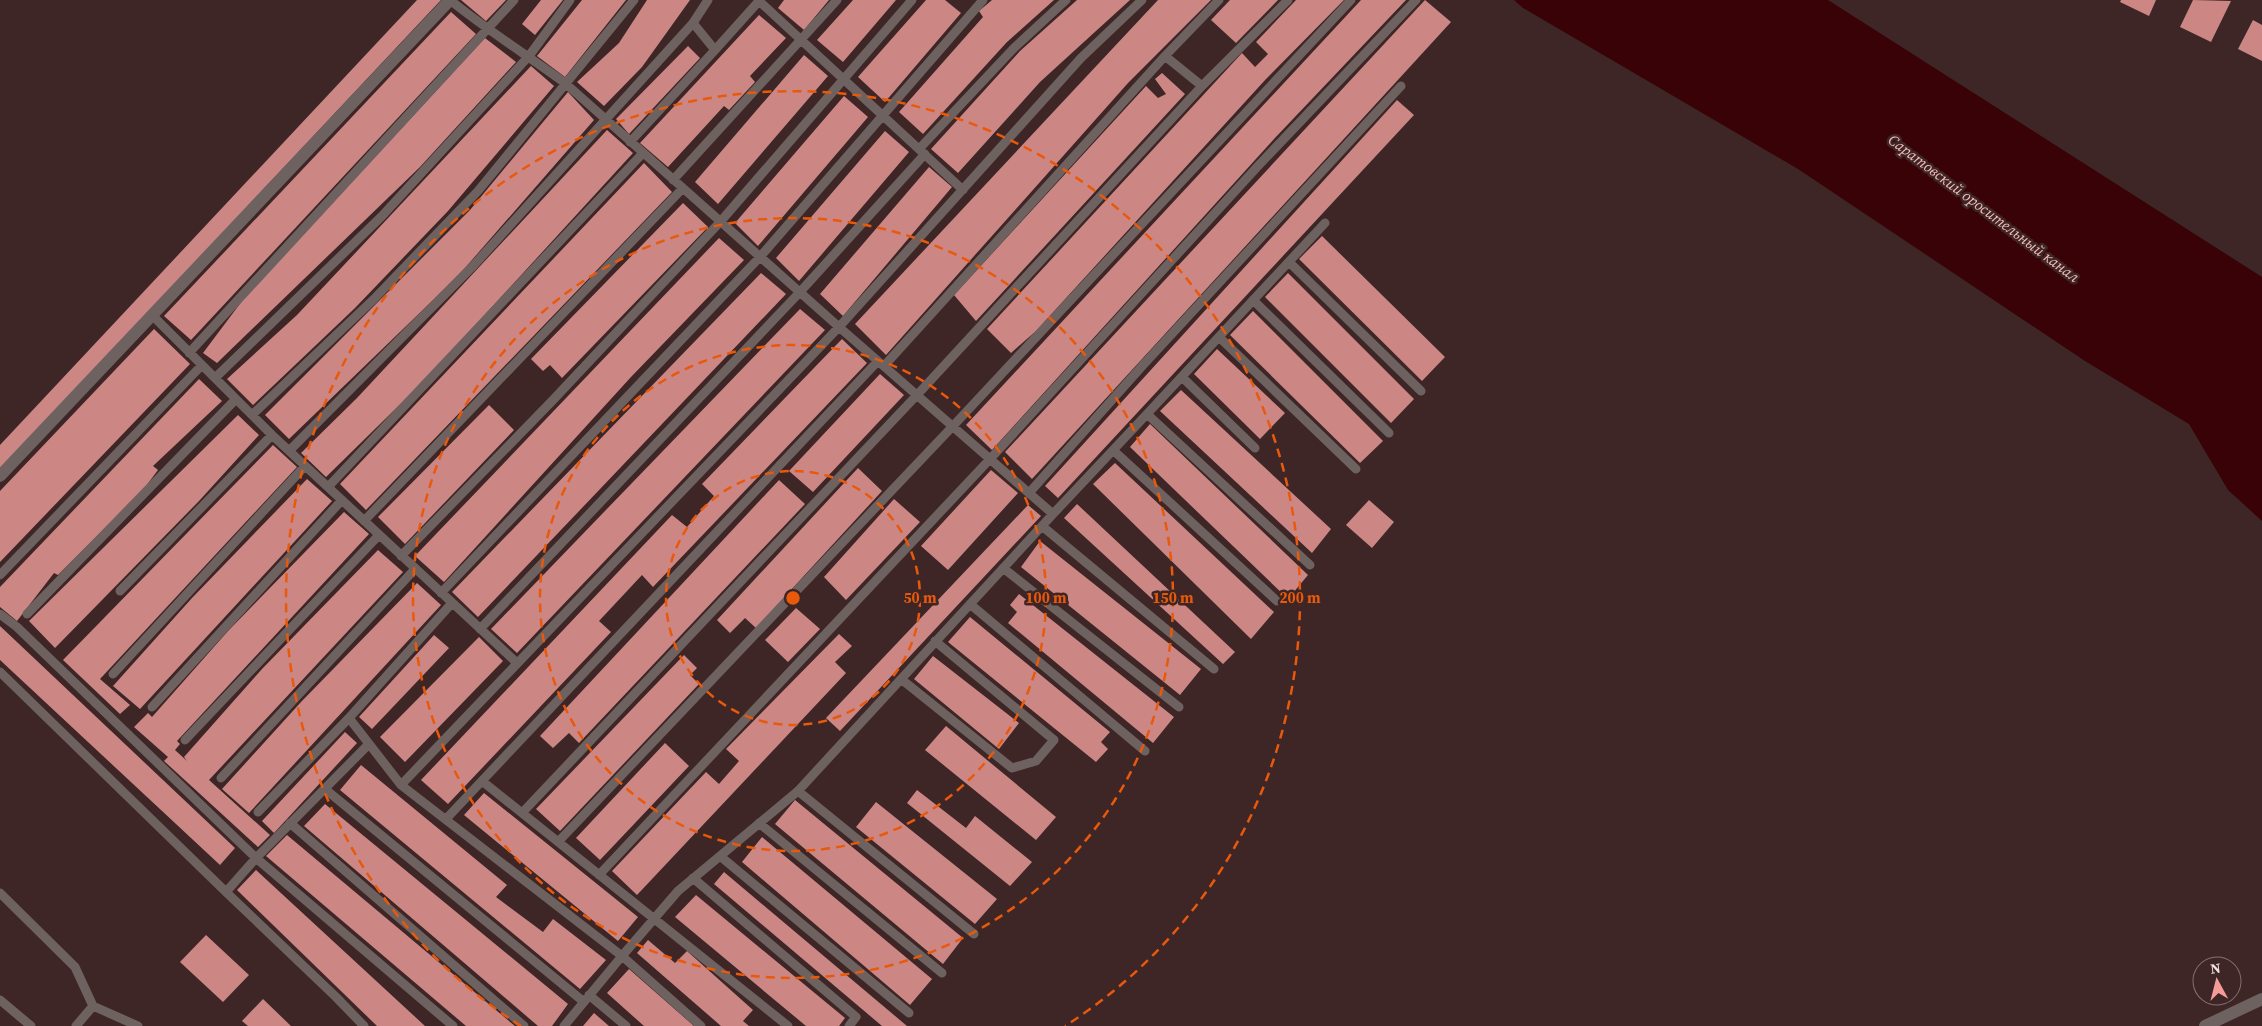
<svg xmlns="http://www.w3.org/2000/svg" width="2262" height="1026" viewBox="0 0 2262 1026" font-family="'Source Serif 4',serif">
<style>
.water{fill:#390207}
.building{fill:#cc8785}
.lines{fill:none;stroke-linecap:round;stroke-linejoin:round}
.lane{stroke:#6e6261;stroke-width:9}
.street{stroke:#6e6261;stroke-width:12}
.ring{fill:none;stroke:#e8590c;stroke-width:2.5;stroke-dasharray:9 6}
.labels{text-anchor:middle;dominant-baseline:central;stroke-width:5;stroke-linejoin:round;paint-order:stroke}
.water-label{font-size:15px;font-style:italic;fill:#f8bcba;stroke:#3d2625}
.centre{fill:#e8590c;stroke:#3d2625;stroke-width:2.5}
.ring-label{font-size:15px;text-anchor:middle;font-weight:bold;fill:#e8590c;stroke:#3d2625;stroke-width:5;stroke-linejoin:round;paint-order:stroke}
</style>
<rect width="100%" height="100%" fill="#3d2625"/>
<!-- water -->
<path class="water" d="M1514,0H1828L2262,277V521L2228,490L2189,424L2085,361L1798,169L1523,8Z"/>
<!-- building -->
<path class="building" d="M417,0H441L0,470V445Z
M461,0H506L486,21Z
M541,0H563L535,35L522,24Z
M582,0H626L565,77L537,56Z
M647,0H690L642,67L604,106L577,82L619,43Z
M784,0H829L804,30L778,8Z
M853,0H896L843,62L817,40Z
M926,0H945L961,13L885,102L858,77Z
M992,0H1054L1007,42L923,134L899,112L983,17L979,11Z
M1077,0H1130L1040,82L958,173L931,149L1020,51Z
M1158,0H1211L1128,83L886,355L855,324Z
M1230,0H1278L1236,43L1211,20Z
M1296,0H1344L1266,79L1036,331L1011,353L987,329L1242,53L1255,67L1268,54L1256,42Z
M1361,0H1406L1274,139L992,450L966,425Z
M1425,0L1451,22L1032,479L1005,452Z
M2121,0H2156L2149,16L2120,2Z
M2193,0L2231,1L2211,42L2180,27Z
M451,12L476,34L191,340L164,316Z
M759,15L786,38L750,76L755,82L729,110L724,106L668,167L640,143Z
M2253,20L2262,25V61L2238,49Z
M485,38L516,62L420,167L217,363L203,353L242,301Z
M688,46L700,58L629,134L616,119Z
M804,55L828,76L718,204L695,182Z
M531,66L554,86L448,211L355,308L253,405L227,379L297,315Z
M1162,73L1185,94L976,321L954,295L1146,86L1158,98L1166,94L1155,79Z
M568,92L594,120L458,276L289,439L265,415L470,210Z
M844,96L868,117L758,246L735,223Z
M1397,100L1414,115L1058,498L1045,486Z
M607,130L633,153L427,378L326,477L301,453L357,398Z
M885,131L909,152L799,281L776,258Z
M644,163L672,192L366,510L340,484Z
M929,167L952,187L843,316L820,294Z
M683,203L708,227L562,378L550,365L543,371L531,359Z
M1322,236L1445,357L1422,381L1299,259Z
M719,238L744,260L631,377L444,582L415,556Z
M761,273L786,294L478,617L452,592Z
M1288,273L1414,399L1391,423L1265,297Z
M800,309L825,330L517,653L491,629Z
M1253,311L1383,441L1360,463L1230,335Z
M154,329L190,364L0,562V491Z
M842,339L867,363L653,587L642,575L599,621L611,632L448,804L421,780L672,515L687,527L714,496L702,484Z
M1217,349L1285,413L1260,439L1194,374Z
M880,374L904,395L813,492L789,471Z
M199,379L222,401L153,466L158,470L143,490L58,575L54,573L17,621L0,607V587Z
M1181,390L1331,529L1312,553L1160,411Z
M489,405L514,430L405,544L378,517Z
M238,415L259,435L199,501L55,648L29,621Z
M1150,424L1308,575L1288,599L1130,447Z
M273,445L297,467L100,679L130,705L120,714L63,660Z
M1115,463L1274,612L1251,639L1093,484Z
M858,468L882,491L756,628L745,618L730,633L717,620Z
M991,470L1018,493L948,570L921,546Z
M307,479L332,501L140,709L113,686L192,598Z
M779,480L805,504L579,743L569,733L553,748L540,736Z
M894,499L920,522L846,600L824,577Z
M1369,500L1394,522L1372,548L1346,525Z
M1077,504L1235,652L1223,664L1064,518Z
M1028,505L1041,516L840,731L826,718Z
M344,512L369,534L177,741L180,744L175,750L187,761L184,757L262,669L378,550L403,572L209,780L270,835L258,847L164,761L168,757L134,727L148,713L152,717L228,631Z
M1040,541L1201,669L1180,695L1021,567Z
M417,583L441,605L249,813L222,789L301,702Z
M1019,594L1174,717L1153,743L1008,623L1017,612L1010,605Z
M796,608L820,629L788,662L765,640Z
M970,617L1110,732L1101,742L1108,749L1096,762L948,642Z
M0,626L235,848L220,865L0,660Z
M839,634L852,646L835,662L846,673L637,895L612,871L706,772L719,784L739,761L726,749Z
M434,635L449,648L372,729L359,717Z
M479,637L503,661L405,762L380,737Z
M684,655L697,668L690,675L699,684L560,831L536,809Z
M933,656L1019,723L999,749L914,679Z
M946,726L1056,817L1036,840L925,750Z
M345,732L357,743L274,833L262,821Z
M665,743L689,766L600,860L576,838Z
M361,765L507,885L496,897L543,932L553,919L606,960L580,989L340,790Z
M917,790L966,828L975,816L1032,862L1010,886L907,803Z
M484,793L638,917L618,941L464,815Z
M795,800L963,938L943,964L775,824Z
M876,802L997,899L975,924L856,827Z
M325,804L568,1004L552,1026H538L304,826Z
M287,835L515,1026H466L266,856Z
M762,837L932,979L910,1005L742,862Z
M256,870L425,1026H377L237,890Z
M724,872L907,1026H882L714,884Z
M696,895L845,1018L839,1026H806L675,917Z
M206,935L249,975L223,1002L180,962Z
M648,940L675,963L687,951L753,1010L743,1021L749,1026H721L637,953Z
M629,969L694,1026H644L607,993Z
M263,999L291,1026H248L242,1021Z
M594,1013L609,1026H583Z"/>
<g class="lines">
<!-- lane -->
<path class="lane" d="M450,0C487,30 527,55 565,83L839,327L1053,514
M708,0L693,23L715,50L759,1
M758,0L963,190
M1165,56L1202,86
M630,142L715,50
M919,149L1014,48L1066,0
M673,180L837,0
M1289,262L1421,391
M1253,300L1389,433
M153,316L272,435L516,662
M1219,337L1356,469
M189,353L514,0
M884,366L1165,56L1219,0
M1182,377L1255,448
M215,378L382,216L529,56L570,0
M1147,414L1325,223
M252,415L374,299L478,191L634,0
M1113,450L1277,601
M289,451L474,265L693,23
M328,487L643,153
M1029,493L1144,364L1401,86
M364,521L683,188
M1042,526L1214,669
M401,556L553,400L721,221L912,0
M1003,568L1179,707
M0,575L202,365
M120,591L272,435
M441,593L760,257L983,0
M970,604L1145,751
M0,614L17,627L256,858L453,1026
M27,614L236,399
M480,629L800,292L925,154
M0,672L226,892L336,997L364,1026
M113,674L305,466
M901,679L1012,768L1036,761L1054,740L935,641
M152,707L342,500
M349,718L452,603
M185,740L379,535
M221,778L415,569
M482,781L788,1026
M401,785L839,327L1081,58L1142,0
M325,789L584,1002
M798,791L974,934
M258,812L349,718L401,785L622,956L564,1026
M522,813L917,395L1202,86L1288,0
M446,819L878,361
M290,823L524,1026
M759,823L942,973
M558,842L953,426L1351,0
M720,856L909,1013
M599,875L991,458L1258,166L1416,0
M693,878L856,1017L849,1026
M226,892L256,858L368,745
M0,893L75,967L93,1006L138,1026
M589,995L626,1026
M0,1000L31,1026
M76,1026L93,1006
M701,1026L622,956L678,891L798,791L1053,514L1147,414L1310,565"/>
<!-- street -->
<path class="street" d="M0,476L450,0
M2205,1026L2262,999"/>
</g>
<!-- distance rings -->
<g class="ring">
<circle cx="793" cy="598" r="127"/>
<circle cx="793" cy="598" r="253"/>
<circle cx="793" cy="598" r="380"/>
<path d="M521 1026A507 507 0 1 1 1065 1026"/>
</g>
<g class="labels">
<!-- water labels -->
<g class="water-label">
<text transform="translate(1984 208) rotate(37)">Саратовский оросительный канал</text>
</g>
</g>
<circle cx="793" cy="598" r="8" class="centre"/>
<g class="ring-label">
<text x="920" y="603">50 m</text>
<text x="1046" y="603">100 m</text>
<text x="1173" y="603">150 m</text>
<text x="1300" y="603">200 m</text>
</g>
<!-- north arrow -->
<g transform="translate(2217 981) rotate(353)"><circle r="24" fill="#3d2625" stroke="#85706f"/>
<path d="M0-4L9 19L0 12L-9 19Z" fill="#f59b99"/>
<text y="-8" font-size="14" font-weight="bold" text-anchor="middle" fill="#f0e0df">N</text>
</g>
</svg>
